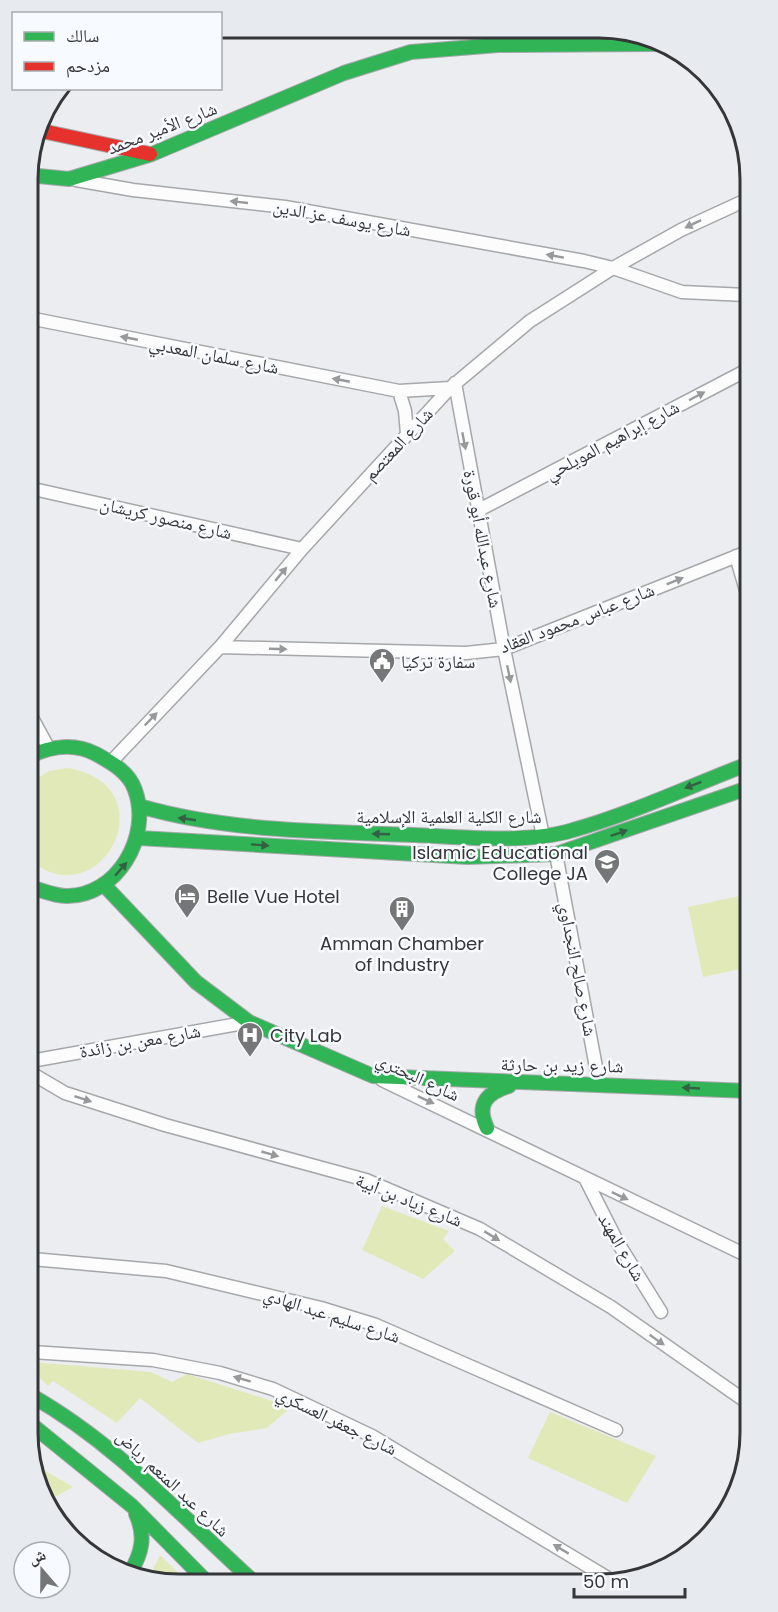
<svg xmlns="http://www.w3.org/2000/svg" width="778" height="1612" viewBox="0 0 778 1612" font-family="Poppins,'Noto Naskh Arabic',sans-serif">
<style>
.green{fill:#e1e9b9}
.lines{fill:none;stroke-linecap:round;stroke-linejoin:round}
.street-casing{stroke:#a5a7a9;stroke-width:15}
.fast-casing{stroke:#a5a7a9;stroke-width:16}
.jam-casing{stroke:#a5a7a9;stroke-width:16}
.street{stroke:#fcfcfd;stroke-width:12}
.fast{stroke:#30b455;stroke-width:14}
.jam{stroke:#e5322d;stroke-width:14}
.oneway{fill:#98999a}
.oneway2{fill:#336242}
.labels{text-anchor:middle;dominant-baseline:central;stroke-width:5;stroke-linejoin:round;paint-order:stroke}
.street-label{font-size:18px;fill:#353638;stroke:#f7fafe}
.poi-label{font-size:18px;fill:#353638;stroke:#f7fafe;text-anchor:start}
.rim{fill:none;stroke:#353638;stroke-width:3}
</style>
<rect width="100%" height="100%" fill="#ebedf0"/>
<!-- green -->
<path class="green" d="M67,768C171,785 101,920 30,860V783L49,771Z
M749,894V967L703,977L688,907Z
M382,1206L449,1231L443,1239L455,1251L423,1279L362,1250Z
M32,1362L151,1372L172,1382L187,1374L291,1407L267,1428L229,1434L198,1443L140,1398L117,1423L53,1381L48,1386L32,1370Z
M550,1412L656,1456L627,1503L528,1458Z
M32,1463L73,1487L49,1500L32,1473Z
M160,1555L187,1582L147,1581Z"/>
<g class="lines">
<!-- street casing -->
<g class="street-casing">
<path id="street" d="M76,180L133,190L285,207L584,261L613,268L682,292L746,295
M29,318L399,391L450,388
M455,383L504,649L543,836
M399,391L405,411L407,434
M29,488L302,549
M477,511L747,370
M736,556L747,594
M220,647L466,653L504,649L747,552
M30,714L49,749
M111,762L220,647L302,549L450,388L530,321L613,268L681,230L746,200
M556,854L599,1083
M31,1061L249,1022
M31,1073L65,1093L165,1125L366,1180L480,1229L611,1307L751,1405
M382,1080L750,1257
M586,1180L618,1243L661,1312
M32,1259L166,1271L321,1308L376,1325L616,1430
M32,1352L153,1360L220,1373L273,1389L372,1436L611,1580"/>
</g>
<!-- fast casing -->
<g class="fast-casing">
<path id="fast" d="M28,175L69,179L152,154L344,73L411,52L498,45L657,44
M30,756C51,746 75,743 96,754C112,763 129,772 135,790C152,836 117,897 66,896C54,896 41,890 30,887
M139,806C229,832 321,831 414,835C461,837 529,844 573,830C633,813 690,786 748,764
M139,838L468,857L556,854L748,788
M104,885L196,982L249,1022L373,1076L749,1091
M487,1128C476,1105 486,1093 509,1086
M32,1396C118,1445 182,1517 254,1582
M32,1425L132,1506L207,1582
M130,1573C142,1553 146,1536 136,1514"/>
</g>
<!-- jam casing -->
<g class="jam-casing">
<path id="jam" d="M37,130L150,154"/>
</g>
<!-- street -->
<use href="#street" class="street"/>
<!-- fast -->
<use href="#fast" class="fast"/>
<!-- jam -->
<use href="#jam" class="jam"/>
</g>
<!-- one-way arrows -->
<defs><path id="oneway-solid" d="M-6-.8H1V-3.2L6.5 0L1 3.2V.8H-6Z" transform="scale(1.5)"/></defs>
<g class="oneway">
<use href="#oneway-solid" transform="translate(239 202) rotate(-174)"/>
<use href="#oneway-solid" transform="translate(693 224) rotate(154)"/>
<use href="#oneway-solid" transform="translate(555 256) rotate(-170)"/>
<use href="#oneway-solid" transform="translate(129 338) rotate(-169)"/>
<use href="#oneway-solid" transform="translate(341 380) rotate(-169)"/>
<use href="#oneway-solid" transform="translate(697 396) rotate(-28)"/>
<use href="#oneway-solid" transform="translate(464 441) rotate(79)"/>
<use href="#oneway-solid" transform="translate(281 574) rotate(-50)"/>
<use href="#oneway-solid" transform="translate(675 581) rotate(-22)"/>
<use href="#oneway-solid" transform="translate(278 649) rotate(2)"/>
<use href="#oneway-solid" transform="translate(509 674) rotate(78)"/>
<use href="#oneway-solid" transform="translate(151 719) rotate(-46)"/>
<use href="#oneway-solid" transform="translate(83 1099) rotate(18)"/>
<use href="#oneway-solid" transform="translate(426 1100) rotate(25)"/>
<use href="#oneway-solid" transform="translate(270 1154) rotate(16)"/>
<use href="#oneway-solid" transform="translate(620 1196) rotate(25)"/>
<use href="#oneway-solid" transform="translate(492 1236) rotate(31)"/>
<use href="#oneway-solid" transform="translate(657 1340) rotate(35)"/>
<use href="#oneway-solid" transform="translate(242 1379) rotate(-164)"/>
<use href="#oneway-solid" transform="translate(561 1549) rotate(-149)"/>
</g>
<g class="oneway2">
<use href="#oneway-solid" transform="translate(693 785) rotate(159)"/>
<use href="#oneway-solid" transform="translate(187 819) rotate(-172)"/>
<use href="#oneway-solid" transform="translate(619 833) rotate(-19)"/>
<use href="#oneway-solid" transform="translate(381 834) rotate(-178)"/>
<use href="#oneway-solid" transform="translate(260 845) rotate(4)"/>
<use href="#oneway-solid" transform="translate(121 869) rotate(-49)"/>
<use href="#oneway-solid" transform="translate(691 1088) rotate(-177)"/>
</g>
<!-- icons -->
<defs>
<g id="civic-pin" transform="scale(1.35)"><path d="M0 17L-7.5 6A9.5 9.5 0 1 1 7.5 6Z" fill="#757678" stroke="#f7fafe"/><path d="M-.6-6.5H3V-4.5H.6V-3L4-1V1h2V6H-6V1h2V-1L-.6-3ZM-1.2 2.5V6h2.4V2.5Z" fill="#fff"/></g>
<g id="school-pin" transform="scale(1.35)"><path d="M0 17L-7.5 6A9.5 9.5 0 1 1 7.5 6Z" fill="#757678" stroke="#f7fafe"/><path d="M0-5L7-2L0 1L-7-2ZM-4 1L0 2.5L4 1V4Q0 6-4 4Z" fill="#fff"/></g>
<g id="hotel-pin" transform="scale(1.35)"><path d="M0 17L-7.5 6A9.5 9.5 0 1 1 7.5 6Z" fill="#757678" stroke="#f7fafe"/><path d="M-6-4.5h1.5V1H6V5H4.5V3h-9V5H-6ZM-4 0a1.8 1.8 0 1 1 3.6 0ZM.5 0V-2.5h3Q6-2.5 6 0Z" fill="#fff"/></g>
<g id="building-pin" transform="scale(1.35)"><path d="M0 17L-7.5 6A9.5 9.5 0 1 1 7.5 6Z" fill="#757678" stroke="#f7fafe"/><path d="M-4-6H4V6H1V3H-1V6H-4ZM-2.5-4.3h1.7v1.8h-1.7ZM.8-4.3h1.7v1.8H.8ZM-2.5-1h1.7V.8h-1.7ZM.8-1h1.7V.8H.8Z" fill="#fff"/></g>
<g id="hospital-pin" transform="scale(1.35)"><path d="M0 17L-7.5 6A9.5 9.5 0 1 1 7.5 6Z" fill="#757678" stroke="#f7fafe"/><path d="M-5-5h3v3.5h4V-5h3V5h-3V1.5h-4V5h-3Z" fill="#fff"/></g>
</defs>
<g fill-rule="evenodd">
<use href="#civic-pin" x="382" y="661"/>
<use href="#school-pin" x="607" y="862"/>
<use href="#hotel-pin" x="187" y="896"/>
<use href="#building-pin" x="402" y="909"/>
<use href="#hospital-pin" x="250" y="1035"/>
</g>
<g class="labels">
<!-- street labels -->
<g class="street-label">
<text transform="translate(162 128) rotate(-21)">شارع الأمير محمد</text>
<text transform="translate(342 218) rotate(10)">شارع يوسف عز الدين</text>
<text transform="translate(214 355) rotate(11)">شارع سلمان المعدبي</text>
<text transform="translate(612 440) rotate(-28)">شارع إبراهيم المويلحي</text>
<text transform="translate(398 444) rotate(-47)">شارع المعتصم</text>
<text transform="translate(166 518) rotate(13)">شارع منصور كريشان</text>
<text transform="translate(483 539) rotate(79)">شارع عبدالله أبو قورة</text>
<text transform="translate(577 618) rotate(-21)">شارع عباس محمود العقاد</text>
<text x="449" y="816">شارع الكلية العلمية الإسلامية</text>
<text transform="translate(578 969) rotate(79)">شارع صالح النجداوي</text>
<text transform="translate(140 1041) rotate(-10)">شارع معن بن زائدة</text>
<text transform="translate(562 1065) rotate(1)">شارع زيد بن حارثة</text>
<text transform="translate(418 1077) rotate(25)">شارع البحتري</text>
<text transform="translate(409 1200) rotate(22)">شارع زياد بن أبية</text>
<text transform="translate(622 1247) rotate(60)">شارع المهند</text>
<text transform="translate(332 1315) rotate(18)">شارع سليم عبد الهادي</text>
<text transform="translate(337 1421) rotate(26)">شارع جعفر العسكري</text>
<text transform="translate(173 1483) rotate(43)">شارع عبد المنعم رياض</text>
</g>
<!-- poi labels -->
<g class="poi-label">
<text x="401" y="661">سفارة تركيا</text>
<text x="588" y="852" text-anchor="end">Islamic Educational<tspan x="588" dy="21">College JA</tspan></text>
<text x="207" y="896">Belle Vue Hotel</text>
<text x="402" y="943" text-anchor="middle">Amman Chamber<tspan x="402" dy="21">of Industry</tspan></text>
<text x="270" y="1035">City Lab</text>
</g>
</g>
<!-- crop -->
<path d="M0 0H778V1612H0ZM179 38H599A141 141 0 0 1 740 179V1433A141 141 0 0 1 599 1574H179A141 141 0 0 1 38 1433V179A141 141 0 0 1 179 38Z" fill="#e7eaee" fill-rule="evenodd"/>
<path class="rim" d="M179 38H599A141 141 0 0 1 740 179V1433A141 141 0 0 1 599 1574H179A141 141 0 0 1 38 1433V179A141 141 0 0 1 179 38Z"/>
<!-- legend -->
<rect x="12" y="12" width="210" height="78" fill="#f7fafe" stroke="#a9acaf" stroke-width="1.5"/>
<rect x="24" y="32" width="30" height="9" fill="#30b455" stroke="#a9acaf" stroke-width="1.5"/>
<text x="66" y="42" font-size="18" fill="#353638">سالك</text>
<rect x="24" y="62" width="30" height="9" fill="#e5322d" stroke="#a9acaf" stroke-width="1.5"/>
<text x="66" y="72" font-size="18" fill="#353638">مزدحم</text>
<!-- north arrow -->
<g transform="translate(42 1570) rotate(340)"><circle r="28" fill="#f7fafe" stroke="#a9acaf" stroke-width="1.5"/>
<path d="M0-4.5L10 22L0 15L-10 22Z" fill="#757678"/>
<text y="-9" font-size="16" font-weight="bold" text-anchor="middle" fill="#353638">ش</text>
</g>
<!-- scale -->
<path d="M574 1588v9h111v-9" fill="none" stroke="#353638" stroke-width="3"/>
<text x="583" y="1588" font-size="18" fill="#353638" stroke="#f7fafe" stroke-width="4.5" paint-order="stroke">50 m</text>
</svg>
